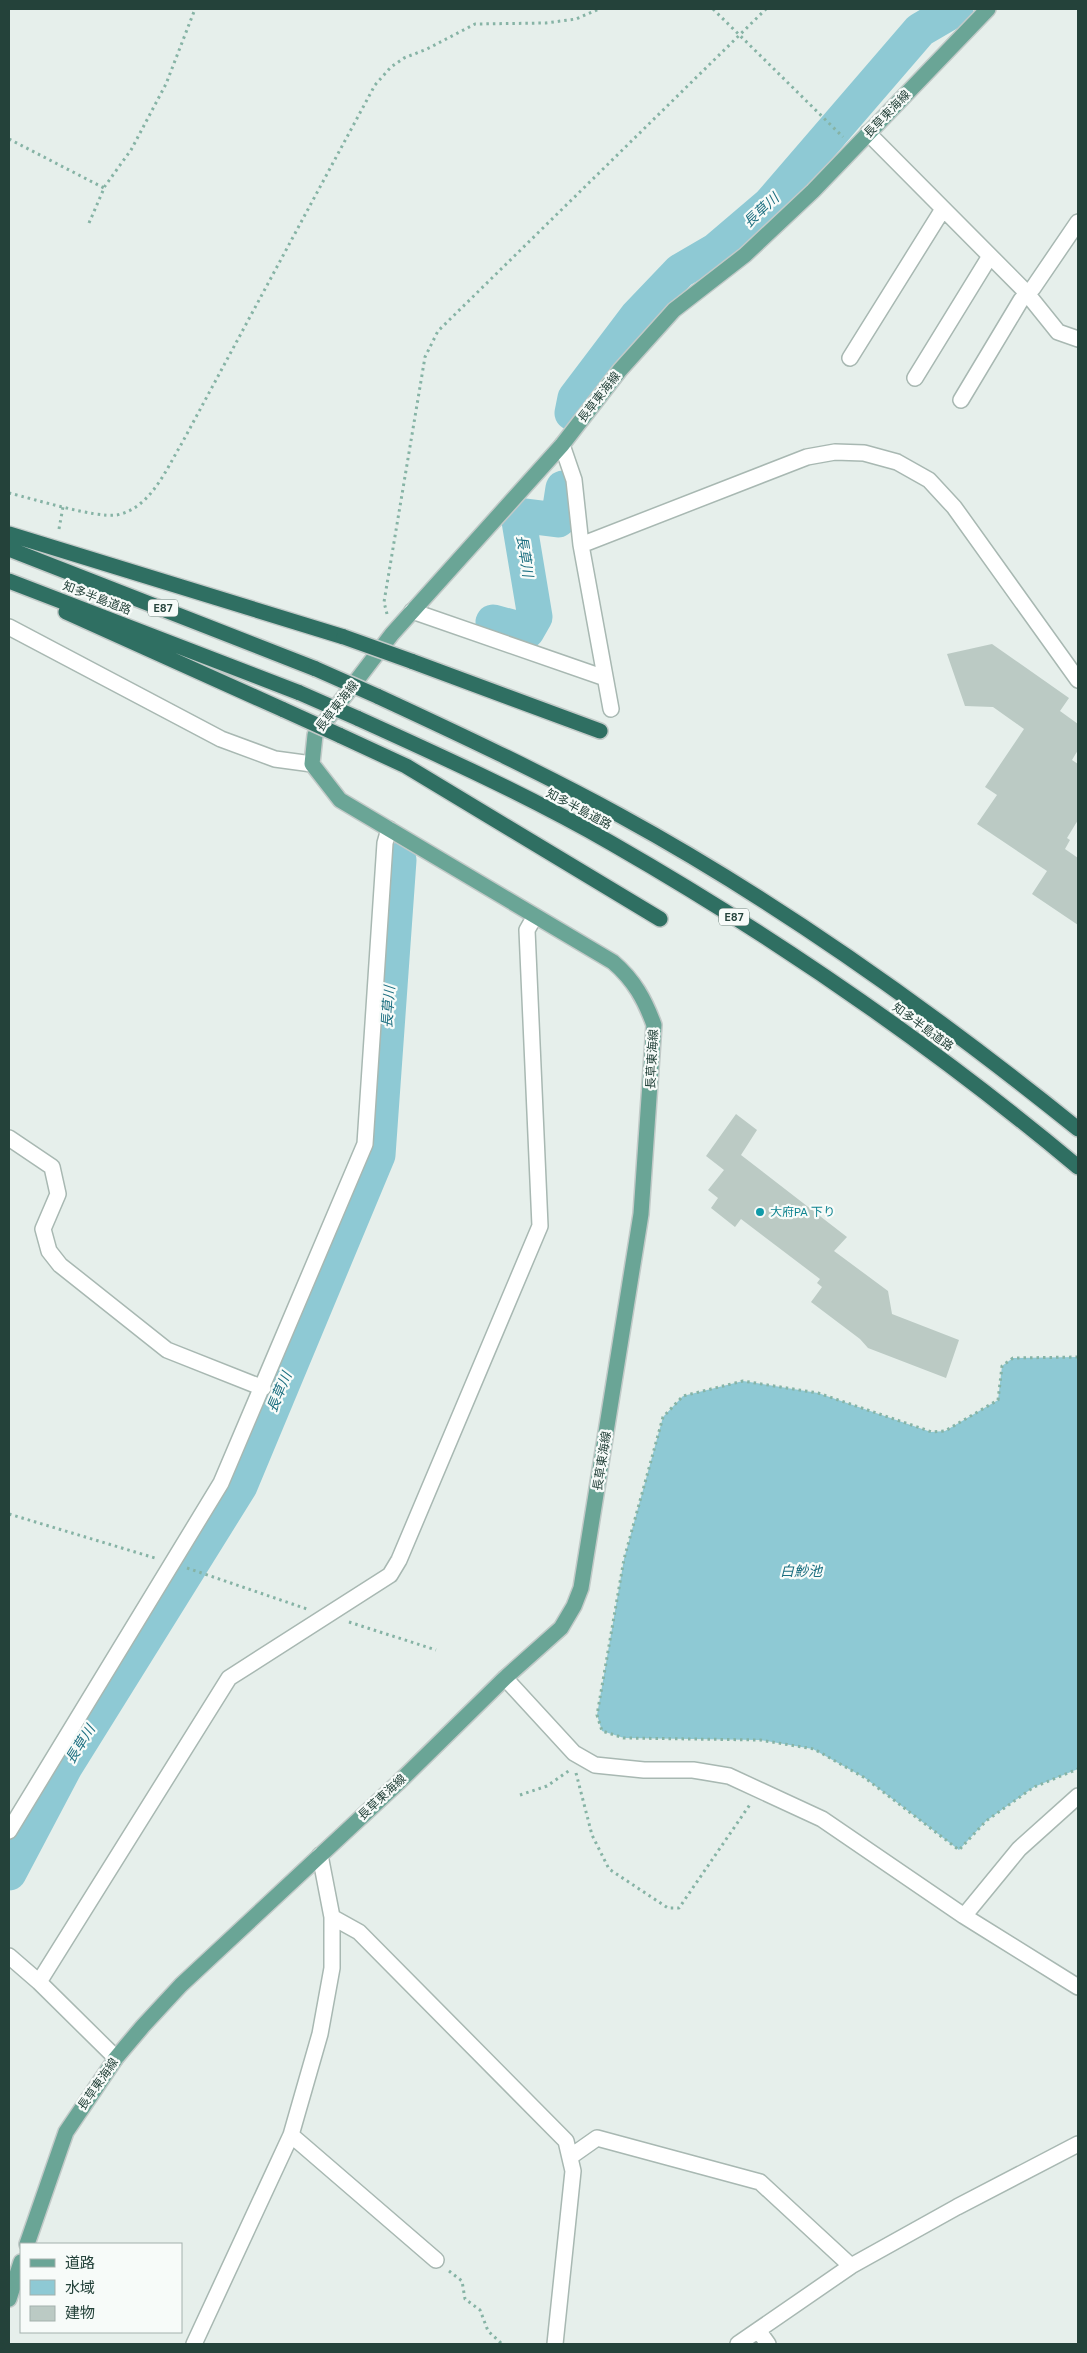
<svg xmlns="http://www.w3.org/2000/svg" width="1087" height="2353" viewBox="0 0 1087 2353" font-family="'DM Sans','Noto Sans JP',sans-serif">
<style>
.water{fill:#8ec9d4}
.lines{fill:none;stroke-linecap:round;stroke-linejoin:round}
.river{stroke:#8ec9d4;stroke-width:35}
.building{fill:#bbcac4}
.minor-casing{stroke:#a8b8b2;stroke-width:18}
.major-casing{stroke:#c2cac8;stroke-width:18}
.highway-casing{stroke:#c2cac8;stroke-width:18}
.path{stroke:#86b3a5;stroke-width:3;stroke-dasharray:2.5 4;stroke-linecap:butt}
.minor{stroke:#fff;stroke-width:15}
.major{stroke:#6aa596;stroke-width:15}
.highway{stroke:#2f6f62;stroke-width:15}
.highway-bridge-casing{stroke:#c2cac8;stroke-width:18;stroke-linecap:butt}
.highway-bridge{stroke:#2f6f62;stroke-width:15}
.culture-dot{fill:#0f9aa8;stroke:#f7fbf9;stroke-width:2}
.labels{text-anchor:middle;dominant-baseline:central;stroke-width:4.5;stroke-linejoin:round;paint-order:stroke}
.shield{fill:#f7fbf9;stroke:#637a73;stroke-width:1}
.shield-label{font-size:11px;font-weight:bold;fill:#24423a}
.street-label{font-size:12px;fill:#24423a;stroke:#f7fbf9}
.culture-label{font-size:12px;fill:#0d838f;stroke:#f7fbf9;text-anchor:start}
.water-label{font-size:14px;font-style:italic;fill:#1c6f80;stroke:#f7fbf9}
</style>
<rect width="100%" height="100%" fill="#e6efeb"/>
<!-- water -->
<path class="water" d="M1078,1357V1769L1034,1787L986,1821L959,1850L865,1778L813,1749L760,1740L624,1738L602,1731L597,1715L624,1559L663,1417L683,1396L743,1381L818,1393L931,1432L945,1431L998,1400L1002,1366L1013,1358Z"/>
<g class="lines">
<!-- river -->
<path class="river" d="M572,413L575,398L637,316L680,271L716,250L770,204L920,30L956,9
M493,622L527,631L535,617L518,515L558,520L563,488
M9,1873L65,1767L240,1486L378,1155L399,860"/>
</g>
<!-- building -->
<path class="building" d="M992,644L1069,698L1060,711L1078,724V750L1072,760L1078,764V820L1067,838L1070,840L1065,849L1078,858V925L1032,894L1047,871L977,824L997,795L985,787L1024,729L993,707L965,706L947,654Z
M736,1114L757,1130L741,1155L847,1237L834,1251L888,1291L892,1314L959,1340L946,1378L868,1348L860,1339L811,1302L822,1287L817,1283L820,1279L741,1219L735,1227L711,1208L718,1198L708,1190L724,1170L706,1156Z"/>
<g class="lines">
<!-- minor casing -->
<g class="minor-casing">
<path id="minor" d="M868,133L1025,291L1058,332L1078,339
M850,358L943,209
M915,378L990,256
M961,400L1021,300L1033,288L1078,222
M562,445L574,480L581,545L611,709
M581,545L807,457L835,452L864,453L897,462L929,480L954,507L1078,680
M412,611L605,678
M9,627L221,739L275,759L312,764
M9,1138L52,1167L58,1194L43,1229L49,1251L60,1265L167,1350L263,1388
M505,1678L574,1753L595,1765L644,1770H693L729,1776L822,1819L964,1916L1078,1987
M9,1831L221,1483L365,1144L385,843L389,829
M964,1916L1019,1849L1078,1796
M332,1917L359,1932L566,2141L573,2171L555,2344
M9,1956L39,1982L116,2058
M39,1982L229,1678L390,1575L399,1560L540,1226L527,930L535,916
M291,2135L436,2260
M570,2157L597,2138L760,2182L851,2266
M758,2330L768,2344
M194,2344L291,2135L320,2034L332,1968V1917L320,1855
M738,2344L851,2266L957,2207L1078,2144"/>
</g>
<!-- major casing -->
<g class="major-casing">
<path id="major" d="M27,2244L66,2132L116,2058L143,2026L181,1985L398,1783L505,1678L561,1628L574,1606L581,1588L641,1214L654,1025C645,1000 634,980 613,962L340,800L312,764L315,735L392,634L562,445L620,370L674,310L745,255L813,191L988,9
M9,2299L21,2262"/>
</g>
<!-- highway casing -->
<g class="highway-casing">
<path id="highway" d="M9,534L344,637
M9,549L316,669
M9,581L300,693
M66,612L284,710
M411,661L600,731
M377,696C459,734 540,772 619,815C782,904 934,1013 1078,1129
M357,718C443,757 529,796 611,843C775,937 932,1045 1078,1167
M339,735L406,766L660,919"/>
</g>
<!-- path -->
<path class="path" d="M713,9L843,137
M9,139L104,188
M89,223L105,186L131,150L166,84L195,9
M9,493C34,499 94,518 117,515C126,513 134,509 141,503C159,488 170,463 182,443L375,85L391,67L404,58L427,49L475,24L546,23L576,19L599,9
M59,529L63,507
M387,614L384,602L425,357L438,331L766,9
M1078,1357L1013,1358L1002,1366L998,1400L945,1431L932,1432L818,1393L743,1381L683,1396L663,1417L624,1559L597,1715L602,1731L624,1738L760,1740L814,1749L865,1778L959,1850L986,1821L1034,1787L1078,1769
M9,1514L155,1558
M187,1568L307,1609
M349,1622L436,1650
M576,1773L592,1835L609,1869L668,1908H679L751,1803
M520,1795L547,1786L570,1770
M449,2271L462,2281L465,2299L480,2310L488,2331L502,2344"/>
<!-- minor -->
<use href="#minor" class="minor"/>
<!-- major -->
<use href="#major" class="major"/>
<!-- highway -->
<use href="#highway" class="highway"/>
<!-- highway-bridge casing -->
<g class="highway-bridge-casing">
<path id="highway-bridge" d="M344,637L411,661
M316,669L377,696
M300,693L357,718
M284,710L339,735"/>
</g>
<!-- highway-bridge -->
<use href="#highway-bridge" class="highway-bridge"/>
</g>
<!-- markers -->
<circle class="culture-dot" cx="760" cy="1212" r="5"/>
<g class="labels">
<!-- shield labels -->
<g class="shield">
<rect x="148" y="599.5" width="30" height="17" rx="4"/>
<rect x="719" y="908.5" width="30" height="17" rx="4"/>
</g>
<g class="shield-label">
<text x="163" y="608">E87</text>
<text x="734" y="917">E87</text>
</g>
<!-- street labels -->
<g class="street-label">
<text transform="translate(887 114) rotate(-46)">長草東海線</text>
<text transform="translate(599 397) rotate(-52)">長草東海線</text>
<text transform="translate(97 598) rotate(21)">知多半島道路</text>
<text transform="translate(337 706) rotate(-52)">長草東海線</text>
<text transform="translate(579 809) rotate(28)">知多半島道路</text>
<text transform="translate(923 1027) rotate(36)">知多半島道路</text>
<text transform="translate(652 1059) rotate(-87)">長草東海線</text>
<text transform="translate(602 1461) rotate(-81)">長草東海線</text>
<text transform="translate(382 1797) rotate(-43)">長草東海線</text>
<text transform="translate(98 2084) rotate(-55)">長草東海線</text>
</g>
<!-- culture labels -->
<g class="culture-label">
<text x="770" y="1212">大府PA 下り</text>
</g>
<!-- water labels -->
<g class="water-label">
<text transform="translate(761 210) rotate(-43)">長草川</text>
<text transform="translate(525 556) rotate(81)">長草川</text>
<text transform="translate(388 1007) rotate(-86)">長草川</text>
<text transform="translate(279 1392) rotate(-67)">長草川</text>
<text x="801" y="1571">白魦池</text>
<text transform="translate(80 1744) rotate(-58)">長草川</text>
</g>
</g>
<!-- border -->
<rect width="1087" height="2353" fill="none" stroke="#24423a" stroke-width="20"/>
<!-- legend -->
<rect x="20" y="2243" width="162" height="90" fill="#f7fbf9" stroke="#a3b1ad"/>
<rect x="30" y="2259" width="25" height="8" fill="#6aa596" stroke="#a3b1ad"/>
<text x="65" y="2268" font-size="15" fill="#24423a">道路</text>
<rect x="30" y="2280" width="25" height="15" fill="#8ec9d4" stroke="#a3b1ad"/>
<text x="65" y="2293" font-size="15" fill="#24423a">水域</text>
<rect x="30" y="2306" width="25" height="15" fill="#bbcac4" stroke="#a3b1ad"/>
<text x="65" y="2318" font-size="15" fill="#24423a">建物</text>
</svg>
